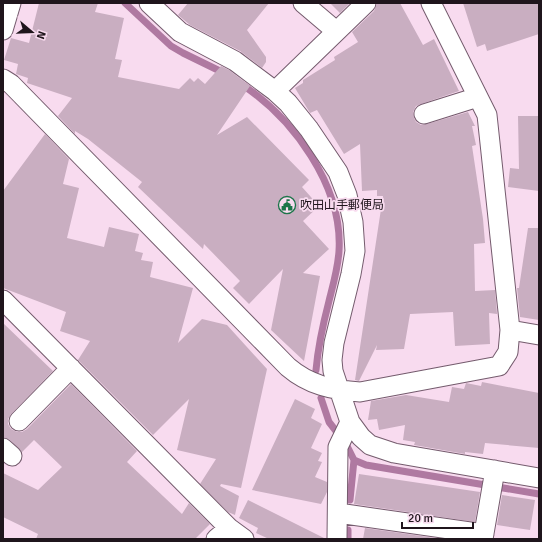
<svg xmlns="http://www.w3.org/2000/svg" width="542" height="542" viewBox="0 0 542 542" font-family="Signika,'Noto Sans JP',sans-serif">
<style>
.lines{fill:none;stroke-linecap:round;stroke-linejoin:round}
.stream{stroke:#af79a1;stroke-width:7}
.building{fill:#c9aec1}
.street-casing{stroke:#745b6d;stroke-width:21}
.street{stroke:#fff;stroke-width:19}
.labels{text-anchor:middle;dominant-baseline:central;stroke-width:3.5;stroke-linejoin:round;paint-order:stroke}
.poi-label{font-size:12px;fill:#1f151c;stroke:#f8dbef;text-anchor:start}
</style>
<rect width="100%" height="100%" fill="#f8dbef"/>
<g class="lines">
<!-- stream -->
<path class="stream" d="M125,3L171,46L183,53L226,74
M241,84C293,118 343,186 339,251C338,268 333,285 329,301C323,324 318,347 316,370
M321,398L329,422L346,444L354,460L366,465L539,494
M350,500L354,460
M348,539V530"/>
</g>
<!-- building -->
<path class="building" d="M39,3H98L95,12L124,18L115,59L122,60L118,77L179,89L190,78L194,82L198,78L205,84L221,66L229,70L250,86L217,135L247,117L309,180L302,187L319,206L303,221L329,249L303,273L320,276L304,361L271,330L283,269L249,304L233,288L240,281L204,244L203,249L138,187L142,182L88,139L75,131V134L58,116L72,98L27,83L28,78L16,74L18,64L4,60L11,38L29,43Z
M188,3H269L247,30L266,57V62L262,68L240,51L190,25L178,15Z
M330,3H350L340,13Z
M377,3H400L423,45L434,39L459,91L421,104L416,106L413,112L414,118L416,122L421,125L427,124L468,112L475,126H472L476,145L472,146L483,219L485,243L474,244L475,291L495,290L497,314L489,313L490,344L455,346L453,312L410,314L404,349L376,350L377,345L359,381L355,380L383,196H377V190L362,191L360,144L344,154L317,110L310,113L295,88L303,83V80L335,60L334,57L358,42L352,32L374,11Z
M463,3H539V34L487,51L485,44L477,47Z
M518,116H539V191L508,187L510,168L519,169Z
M45,134L69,159L63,184L79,188L67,238L104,247L109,227L139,234L135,251L143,253L141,260L153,262L150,277L193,288L178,343L202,319L227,325L267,369L241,488L221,484L220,486L239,496L235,515L228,512L200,484L216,459L177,450L189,399L153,435L78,360L90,341L60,331L66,312L3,288V191Z
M528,228H539V320L520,317L517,288H519Z
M3,323L53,371L11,414L8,419V424L11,429L17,432H22L27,429L71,384L137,451L127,462L182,514L189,503L210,524L195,539H36L38,534L3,517V473L38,490L62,467L34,440L22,452L10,440L3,437Z
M482,382L539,393V448L485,443L483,454L465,452V454L414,445L415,442L403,440L405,425L379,430L377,419L368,420L371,401L406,395L449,402L452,387L464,389L466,383L481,386Z
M295,399L315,409L311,418L322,424L311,448L322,453L318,461L322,462L315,477L327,482V492L321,504L252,490Z
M359,474L480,492L475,522L354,504Z
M502,495L535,500L530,530L497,525Z
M248,500L326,539H269L256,533L258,528L239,518Z
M365,528L442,539H363Z"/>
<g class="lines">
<!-- street casing -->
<g class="street-casing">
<path id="street" d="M149,3L180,32L235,61L275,91L288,103L309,129L338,172L347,195L353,222L355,251L351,274L334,343L332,360L333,371L350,422L361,437L370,445L394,453L539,478
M303,3L336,31
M3,30L11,3
M3,79L11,84L288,367C309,385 332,390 360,392L499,366L508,352L510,330L487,115L431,3
M275,91L366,3
M424,114L478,97
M3,300L229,528L244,539
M510,330L539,335
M19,421L71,368
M3,448L12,456
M338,513L484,534
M216,539L229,528
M337,539L338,447L350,422
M483,539L495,470"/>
</g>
<!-- street -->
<use href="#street" class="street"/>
</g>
<!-- icons -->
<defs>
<g id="civic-ring" transform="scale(0.9)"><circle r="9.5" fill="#f8dbef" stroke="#1c7549" stroke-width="1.5"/><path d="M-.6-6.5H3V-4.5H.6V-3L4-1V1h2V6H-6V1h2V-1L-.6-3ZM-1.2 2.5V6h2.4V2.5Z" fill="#1c7549"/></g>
</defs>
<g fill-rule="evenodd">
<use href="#civic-ring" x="287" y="205"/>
</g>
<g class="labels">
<!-- poi labels -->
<g class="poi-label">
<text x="300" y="205">吹田山手郵便局</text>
</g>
</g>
<!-- border -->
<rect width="542" height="542" fill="none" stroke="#1f151c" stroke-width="8"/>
<!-- north arrow -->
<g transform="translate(32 32) rotate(109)" stroke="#f8dbef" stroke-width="3" paint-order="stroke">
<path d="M0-3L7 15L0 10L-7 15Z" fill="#1f151c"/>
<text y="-6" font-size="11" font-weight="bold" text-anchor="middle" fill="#1f151c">N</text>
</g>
<!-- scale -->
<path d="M402 522v6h71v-6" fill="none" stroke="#1f151c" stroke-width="2"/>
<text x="408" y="522" font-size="12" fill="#1f151c" stroke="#f8dbef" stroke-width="3" paint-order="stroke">20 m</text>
</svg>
